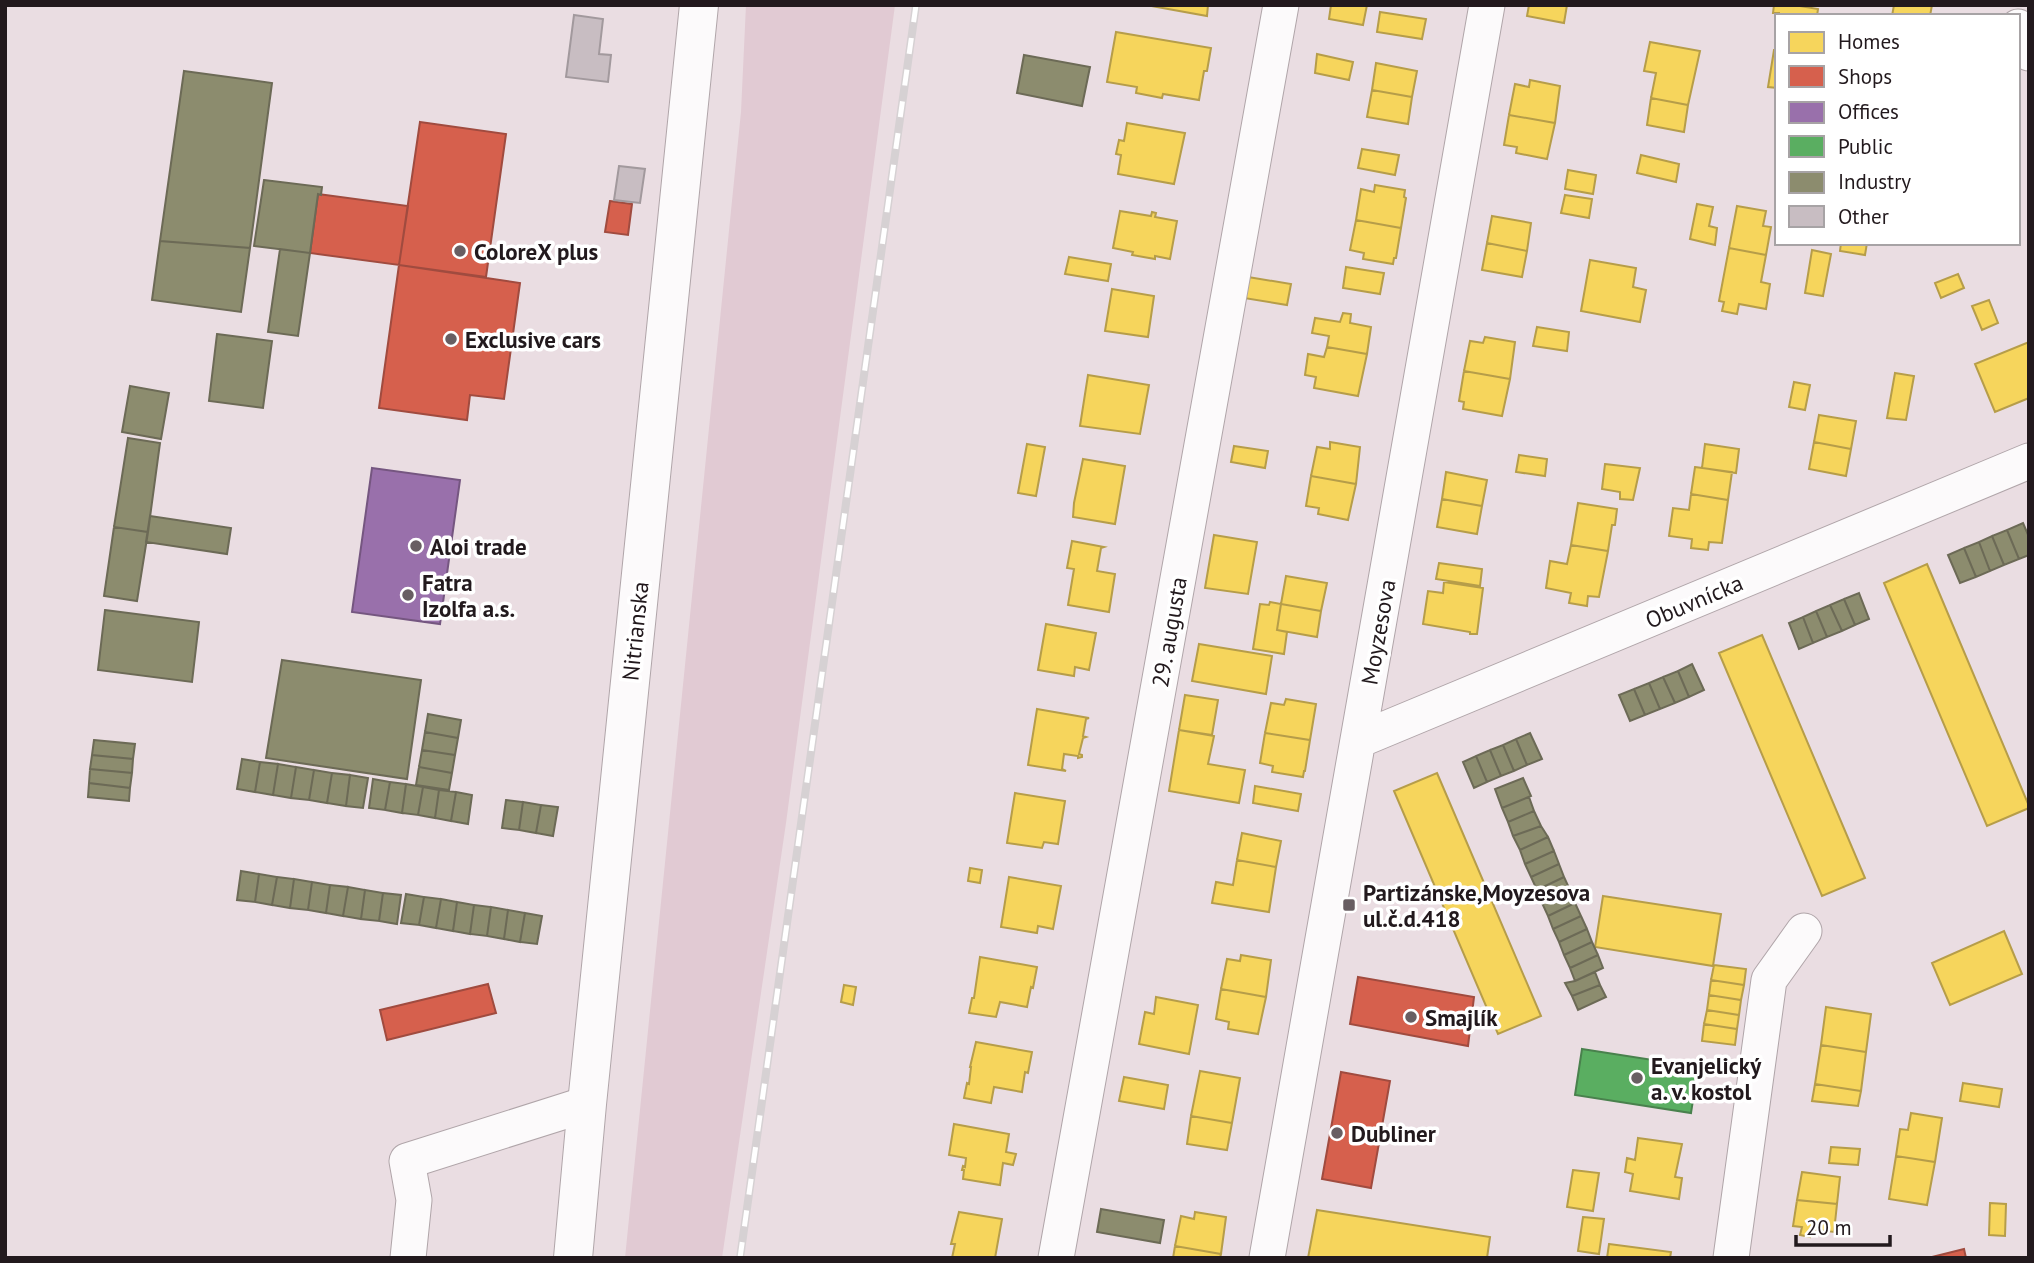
<svg xmlns="http://www.w3.org/2000/svg" width="2034" height="1263" viewBox="0 0 2034 1263" font-family="'PT Sans',sans-serif">
<style>
.green{fill:#e1cad3}
.homes{fill:#f6d55c;stroke:#b69d49;stroke-width:2}
.shops{fill:#d6604d;stroke:#a04b3f;stroke-width:2}
.offices{fill:#9970ab;stroke:#755680;stroke-width:2}
.public{fill:#5aae61;stroke:#49814d;stroke-width:2}
.industry{fill:#8c8c6e;stroke:#6c6a56;stroke-width:2}
.building{fill:#c8bdc2;stroke:#a2999d;stroke-width:2}
.lines{fill:none;stroke-linecap:round;stroke-linejoin:round}
.minor-casing{stroke:#b0a5a9;stroke-width:37}
.major-casing{stroke:#b0a5a9;stroke-width:40}
.minor{stroke:#fcfafb;stroke-width:35}
.major{stroke:#fcfafb;stroke-width:38}
.rail-casing{stroke:#d6d1d3;stroke-width:8}
.rail{stroke:#fff;stroke-width:5;stroke-dasharray:16;stroke-linecap:butt}
.poi-dot{fill:#685e62;stroke:#fff;stroke-width:2.5}
.labels{text-anchor:middle;dominant-baseline:central;stroke-width:7;stroke-linejoin:round;paint-order:stroke}
.poi-label{font-size:23px;font-weight:bold;fill:#22191d;stroke:#fff;text-anchor:start}
.street-label{font-size:23px;fill:#22191d;stroke:#fff}
</style>
<rect width="100%" height="100%" fill="#eadde2"/>
<!-- green -->
<path class="green" d="M746,5H895L786,823L722,1258H625L741,112Z"/>
<!-- homes -->
<path class="homes" d="M1146,5H1208L1207,16Z
M1331,5H1367L1363,25L1329,19Z
M1529,5H1567L1564,23L1527,16Z
M1774,5H1794L1818,9L1817,16H1779V13H1773Z
M1894,5H1932L1930,16H1892Z
M1380,12L1426,19L1422,39L1377,32Z
M1116,32L1211,48L1207,71H1204L1199,100L1163,94L1162,98L1136,93L1137,87L1107,82Z
M1650,42L1700,51L1688,105L1651,98L1656,73L1644,71Z
M1774,50H1777V88L1768,87Z
M1317,54L1353,62L1349,80L1315,73Z
M1376,63L1417,71L1412,97L1372,90Z
M1530,80L1560,86L1555,123L1509,115L1515,84L1529,87Z
M1372,90L1412,97L1408,124L1367,117Z
M1651,98L1688,105L1684,132L1647,125Z
M1509,115L1555,123L1547,159L1516,153L1517,147L1504,145Z
M1127,123L1185,133L1174,184L1118,174L1121,155L1116,154L1119,140L1124,141Z
M1362,149L1399,155L1395,175L1358,168Z
M1641,155L1679,164L1676,182L1637,173Z
M1568,170L1596,175L1593,194L1565,189Z
M1375,185L1405,190L1404,197L1406,198L1401,228L1356,220L1361,189L1374,192Z
M1565,195L1592,199L1589,218L1561,213Z
M1697,204L1713,207L1709,226L1717,228L1715,245L1690,239Z
M1737,206L1766,211L1763,226L1771,227L1766,255L1729,248Z
M1120,211L1151,216L1152,212L1156,213L1155,217L1177,221L1170,259L1155,256V259L1132,255L1133,252L1113,248Z
M1492,216L1531,223L1527,251L1487,243Z
M1356,220L1401,228L1396,258H1394L1393,264L1363,259L1364,253L1350,250Z
M1487,243L1527,251L1522,277L1482,270Z
M1841,243H1867L1865,255L1840,251Z
M1729,248L1766,255L1761,282L1770,284L1766,309L1739,304L1737,314L1722,311L1724,302L1719,301Z
M1812,250L1831,254L1823,296L1805,293Z
M1069,257L1111,264L1108,281L1065,274Z
M1590,260L1636,268L1633,287L1646,290L1640,322L1581,311Z
M1346,267L1384,273L1380,294L1343,288Z
M1958,274L1964,288L1941,298L1935,283Z
M1248,277L1291,284L1287,305L1244,298Z
M1112,289L1154,296L1148,337L1105,331Z
M1989,300L1998,323L1982,330L1972,306Z
M1343,313L1351,314L1350,323L1371,327L1367,354L1327,347L1329,336L1312,333L1315,318L1340,322Z
M1537,327L1569,332L1567,351L1533,346Z
M1485,337L1515,342L1510,379L1464,371L1470,341L1483,343Z
M2029,342V398L1995,412L1975,364Z
M1327,347L1367,354L1358,396L1314,388L1316,377L1305,375L1308,354L1324,357Z
M1464,371L1510,379L1502,416L1463,409L1464,402L1459,401Z
M1895,373L1914,376L1906,420L1887,418Z
M1088,375L1149,385L1140,434L1080,426Z
M1794,382L1810,385L1805,410L1789,407Z
M1819,415L1856,421L1851,449L1814,442Z
M1330,442L1360,447L1356,484L1311,476L1317,447L1330,449Z
M1814,442L1851,449L1846,476L1809,469Z
M1027,444L1045,447L1036,496L1018,493Z
M1705,444L1739,449L1736,473L1702,468Z
M1234,446L1268,451L1265,468L1231,462Z
M1519,455L1547,459L1545,476L1516,472Z
M1083,459L1125,466L1115,524L1073,517L1074,503Z
M1605,464L1640,468L1633,500L1620,499V492L1602,489Z
M1695,467L1732,472L1728,500L1691,494Z
M1446,472L1487,480L1482,506L1442,499Z
M1311,476L1356,484L1348,520L1318,514L1319,508L1306,506Z
M1691,494L1728,500L1722,543L1709,542L1708,550L1691,548L1692,539L1669,536L1673,508L1689,510Z
M1442,499L1482,506L1477,534L1437,527Z
M1578,503L1617,509L1615,525H1612L1608,551L1571,545Z
M1214,535L1257,542L1248,594L1205,588Z
M1072,541L1104,547L1101,548L1097,571L1115,574L1109,612L1068,605L1074,569L1067,568Z
M1571,545L1608,551L1599,597L1588,596L1587,606L1569,603L1571,593L1546,588L1550,561L1567,564Z
M1439,563L1482,569L1480,586L1436,579Z
M1927,564L2029,806V808L1987,826L1884,583Z
M1286,576L1327,583L1321,611L1281,604Z
M1444,582L1483,588L1477,634H1470V632L1423,624L1428,591L1443,593Z
M1270,602L1281,604L1277,630L1287,632L1284,654L1253,649L1260,604L1269,605Z
M1281,604L1321,611L1317,637L1277,630Z
M1046,624L1096,633L1089,670L1075,667L1074,676L1038,670Z
M1762,635L1865,878L1822,896L1719,653Z
M1199,644L1272,656L1266,694L1192,681Z
M1185,695L1218,700L1212,735L1179,730Z
M1286,699L1316,704L1310,740L1265,733L1271,703L1284,705Z
M1037,709L1089,718L1086,719L1083,736L1086,737L1083,738L1079,754L1082,755V757L1078,758V756L1064,754L1062,769L1066,771L1028,765Z
M1179,730L1214,736L1208,764L1245,770L1239,803L1169,791Z
M1265,733L1310,740L1305,771H1304L1303,777L1272,772L1273,766L1260,763Z
M1437,773L1541,1016L1498,1034L1394,791Z
M1255,786L1301,794L1298,811L1253,803Z
M1015,793L1065,801L1058,844L1044,842L1042,848L1007,843Z
M1242,833L1281,841L1276,867L1237,860Z
M1237,860L1276,867L1269,912L1212,903L1216,882L1233,885Z
M970,868L982,870L980,883L968,881Z
M1009,877L1061,886L1053,929L1038,926L1037,933L1001,927Z
M1603,896L1721,914L1713,966L1595,947Z
M2004,931L2022,974L1950,1005L1932,963Z
M1241,955L1271,960L1266,997L1221,989L1227,959L1240,961Z
M980,957L1037,967L1033,988L1031,987L1027,1007L1000,1002L996,1017L969,1013L972,998H974Z
M1714,965L1746,969L1744,985L1711,980Z
M1711,980L1744,985L1741,1000L1709,995Z
M844,985L856,987L853,1005L841,1002Z
M1221,989L1266,997L1258,1034L1228,1029L1229,1022L1216,1019Z
M1709,995L1741,1000L1739,1015L1707,1010Z
M1156,997L1198,1005L1189,1054L1139,1044L1145,1012L1154,1014Z
M1826,1007L1871,1014L1866,1052L1821,1045Z
M1707,1010L1739,1015L1737,1029L1704,1024Z
M1704,1024L1737,1029L1735,1045L1702,1041Z
M976,1042L1032,1052L1028,1073L1025,1072L1022,1092L994,1087L991,1103L964,1098L967,1083L969,1084L971,1067H970Z
M1821,1045L1866,1052L1861,1091L1815,1084Z
M1200,1071L1240,1078L1232,1123L1191,1116Z
M1124,1077L1168,1085L1164,1109L1119,1101Z
M1963,1083L2002,1089L1999,1107L1960,1101Z
M1815,1084L1861,1091L1858,1106L1812,1101Z
M1911,1113L1942,1118L1935,1162L1896,1156L1900,1129L1908,1130Z
M1191,1116L1232,1123L1227,1150L1187,1144Z
M954,1124L1009,1134L1006,1152L1016,1154L1013,1165L1003,1163L1000,1185L963,1179L964,1170H962L963,1166L965,1167L966,1158L949,1155Z
M1638,1138L1682,1144L1675,1177L1682,1178L1679,1199L1630,1191L1633,1174L1625,1172L1627,1158L1635,1160Z
M1831,1147L1860,1149L1858,1165L1829,1163Z
M1896,1156L1935,1162L1927,1205L1889,1199Z
M1573,1170L1599,1173L1593,1211L1567,1207Z
M1802,1172L1840,1177L1837,1204L1797,1200Z
M1797,1200L1837,1204L1834,1232L1811,1229L1810,1237L1800,1235L1802,1227L1793,1226Z
M1990,1203L2006,1204L2005,1236L1989,1235Z
M1317,1210L1490,1237L1487,1258H1308Z
M959,1212L1002,1219L995,1258H952L955,1244H951Z
M1195,1212L1226,1217L1221,1254L1175,1246L1181,1216L1194,1219Z
M1583,1217L1604,1219L1599,1254L1578,1251Z
M1609,1244L1671,1252L1670,1258H1607Z
M1175,1246L1221,1254L1220,1258H1173Z"/>
<!-- shops -->
<path class="shops" d="M420,122L506,134L486,277L399,265Z
M318,194L408,206L399,265L310,253Z
M610,201L632,204L628,235L605,232Z
M399,265L520,283L504,399L470,395L467,420L379,408Z
M1358,977L1474,997L1468,1046L1350,1024Z
M488,984L496,1013L387,1040L380,1010Z
M1341,1072L1390,1081L1371,1188L1322,1179Z
M1964,1249L1966,1258H1928Z"/>
<!-- offices -->
<path class="offices" d="M372,468L460,480L440,624L352,612Z"/>
<!-- public -->
<path class="public" d="M1582,1049L1698,1067L1691,1113L1575,1095Z"/>
<!-- industry -->
<path class="industry" d="M1024,55L1090,67L1082,106L1017,93Z
M184,71L272,83L250,248L160,241Z
M264,180L322,187L321,195L318,194L310,253L254,246Z
M160,241L250,248L241,312L152,300Z
M280,249L310,253L298,336L268,332Z
M217,334L272,341L263,408L209,401Z
M130,386L169,393L161,439L122,432Z
M128,438L160,443L148,532L114,527Z
M150,516L231,528L227,554L146,542Z
M2023,523L2029,537V555L2019,559L2007,530Z
M114,527L148,532L137,601L104,596Z
M2007,530L2019,559L2004,565L1992,536Z
M1992,536L2004,565L1990,571L1979,542Z
M1979,542L1990,571L1976,577L1964,548Z
M1964,548L1976,577L1960,583L1948,555Z
M1859,593L1869,619L1855,625L1844,599Z
M1844,599L1855,625L1842,631L1830,605Z
M1830,605L1842,631L1827,637L1816,611Z
M105,610L199,622L192,682L98,670Z
M1816,611L1827,637L1813,643L1803,617Z
M1803,617L1813,643L1799,649L1789,623Z
M282,660L421,680L407,779L266,758Z
M1692,664L1704,690L1689,697L1678,671Z
M1678,671L1689,697L1675,703L1663,677Z
M1663,677L1675,703L1660,709L1649,683Z
M1649,683L1660,709L1645,715L1634,689Z
M1634,689L1645,715L1630,721L1619,695Z
M428,714L461,720L458,738L425,732Z
M425,732L458,738L455,755L422,750Z
M1530,733L1542,759L1527,765L1516,739Z
M1516,739L1527,765L1514,771L1503,745Z
M94,740L135,744L133,759L92,755Z
M1503,745L1514,771L1501,776L1490,750Z
M422,750L455,755L452,773L419,767Z
M1490,750L1501,776L1487,782L1476,756Z
M92,755L133,759L132,773L90,769Z
M1476,756L1487,782L1474,788L1463,762Z
M242,759L260,762L255,792L237,789Z
M260,762L278,764L273,795L255,792Z
M278,764L296,767L291,798L273,795Z
M296,767L314,770L309,800L291,798Z
M419,767L452,773L449,790L416,785Z
M90,769L132,773L130,788L89,783Z
M314,770L332,773L327,803L309,800Z
M332,773L350,775L346,806L327,803Z
M350,775L368,778L363,808L346,806Z
M1523,778L1531,796L1502,808L1495,789Z
M373,779L390,782L385,810L369,808Z
M390,782L406,784L402,813L385,810Z
M89,783L130,788L129,801L88,797Z
M406,784L423,787L418,815L402,813Z
M423,787L439,790L435,818L418,815Z
M439,790L456,792L451,821L435,818Z
M456,792L472,795L468,824L451,821Z
M1529,797L1534,811L1508,822L1502,808Z
M506,800L523,802L519,830L502,828Z
M523,802L541,805L536,833L519,830Z
M541,805L558,807L553,836L536,833Z
M1534,811L1541,826L1513,836L1508,822Z
M1541,826L1548,837L1520,850L1513,836Z
M1548,837L1554,851L1525,864L1520,850Z
M1554,851L1559,864L1531,877L1525,864Z
M1559,864L1564,877L1537,890L1531,877Z
M241,871L259,874L255,902L237,900Z
M259,874L277,877L272,905L255,902Z
M277,877L294,879L290,908L272,905Z
M1564,877L1570,890L1542,903L1537,890Z
M294,879L312,882L308,910L290,908Z
M312,882L330,885L326,913L308,910Z
M330,885L348,887L343,916L326,913Z
M348,887L365,890L361,919L343,916Z
M365,890L383,893L379,921L361,919Z
M1570,890L1575,903L1548,916L1542,903Z
M383,893L401,895L397,924L379,921Z
M406,894L424,897L419,925L401,923Z
M424,897L441,899L436,928L419,925Z
M441,899L457,902L453,931L436,928Z
M457,902L474,905L470,934L453,931Z
M1575,903L1581,916L1553,929L1548,916Z
M474,905L491,907L487,936L470,934Z
M491,907L508,910L504,939L487,936Z
M508,910L525,913L520,942L504,939Z
M525,913L542,916L537,944L520,942Z
M1581,916L1587,929L1559,942L1553,929Z
M1587,929L1592,942L1564,955L1559,942Z
M1592,942L1598,955L1570,968L1564,955Z
M1598,955L1603,968L1575,981L1570,968Z
M1595,972L1600,985L1572,996L1565,983L1575,981Z
M1600,985L1606,997L1578,1010L1572,996Z
M1101,1209L1164,1220L1160,1243L1097,1232Z"/>
<!-- building -->
<path class="building" d="M574,15L603,19L599,54L611,55L608,82L566,77Z
M619,166L645,169L640,203L614,200Z"/>
<g class="lines">
<!-- minor casing -->
<g class="minor-casing">
<path id="minor" d="M2018,27L2029,53
M1359,740L2029,461
M408,1258L414,1200L407,1161L587,1104
M1056,1258L1281,5
M1267,1258L1487,5
M1731,1258L1769,980L1804,931"/>
</g>
<!-- major casing -->
<g class="major-casing">
<path id="major" d="M573,1258L587,1104L699,5"/>
</g>
<!-- minor -->
<use href="#minor" class="minor"/>
<!-- major -->
<use href="#major" class="major"/>
<!-- rail casing -->
<g class="rail-casing">
<path id="rail" d="M740,1258L916,5"/>
</g>
<!-- rail -->
<use href="#rail" class="rail"/>
</g>
<!-- markers -->
<g class="poi-dot">
<circle cx="460" cy="251" r="7"/>
<circle cx="451" cy="339" r="7"/>
<circle cx="416" cy="546" r="7"/>
<circle cx="408" cy="595" r="7"/>
<rect x="1342" y="898" width="14" height="14" rx="3.5"/>
<circle cx="1411" cy="1017" r="7"/>
<circle cx="1637" cy="1078" r="7"/>
<circle cx="1337" cy="1133" r="7"/>
</g>
<g class="labels">
<!-- poi labels -->
<g class="poi-label">
<text x="474" y="251">ColoreX plus</text>
<text x="465" y="339">Exclusive cars</text>
<text x="430" y="546">Aloi trade</text>
<text x="422" y="582">Fatra<tspan x="422" dy="26">Izolfa a.s.</tspan></text>
<text x="1363" y="892">Partizánske,Moyzesova<tspan x="1363" dy="26">ul.č.d.418</tspan></text>
<text x="1425" y="1017">Smajlík</text>
<text x="1651" y="1065">Evanjelický<tspan x="1651" dy="26">a. v. kostol</tspan></text>
<text x="1351" y="1133">Dubliner</text>
</g>
<!-- street labels -->
<g class="street-label">
<text transform="translate(1694 601) rotate(-23)">Obuvnícka</text>
<text transform="translate(635 631) rotate(-84)">Nitrianska</text>
<text transform="translate(1169 632) rotate(-80)">29. augusta</text>
<text transform="translate(1378 632) rotate(-80)">Moyzesova</text>
</g>
</g>
<!-- border -->
<rect width="2034" height="1263" fill="none" stroke="#22191d" stroke-width="14"/>
<!-- legend -->
<rect x="1775" y="14" width="245" height="231" fill="#ffffff" stroke="#a7a3a5" stroke-width="2"/>
<rect x="1789" y="32" width="35" height="21" fill="#f6d55c" stroke="#a7a3a5" stroke-width="2"/>
<text x="1838" y="49" font-size="21" fill="#22191d">Homes</text>
<rect x="1789" y="66" width="35" height="21" fill="#d6604d" stroke="#a7a3a5" stroke-width="2"/>
<text x="1838" y="84" font-size="21" fill="#22191d">Shops</text>
<rect x="1789" y="102" width="35" height="21" fill="#9970ab" stroke="#a7a3a5" stroke-width="2"/>
<text x="1838" y="119" font-size="21" fill="#22191d">Offices</text>
<rect x="1789" y="136" width="35" height="21" fill="#5aae61" stroke="#a7a3a5" stroke-width="2"/>
<text x="1838" y="154" font-size="21" fill="#22191d">Public</text>
<rect x="1789" y="172" width="35" height="21" fill="#8c8c6e" stroke="#a7a3a5" stroke-width="2"/>
<text x="1838" y="189" font-size="21" fill="#22191d">Industry</text>
<rect x="1789" y="206" width="35" height="21" fill="#c8bdc2" stroke="#a7a3a5" stroke-width="2"/>
<text x="1838" y="224" font-size="21" fill="#22191d">Other</text>
<!-- scale -->
<path d="M1796 1235v10h94v-10" fill="none" stroke="#22191d" stroke-width="3.5"/>
<text x="1806" y="1235" font-size="21" fill="#22191d" stroke="#ffffff" stroke-width="5" paint-order="stroke">20 m</text>
</svg>
